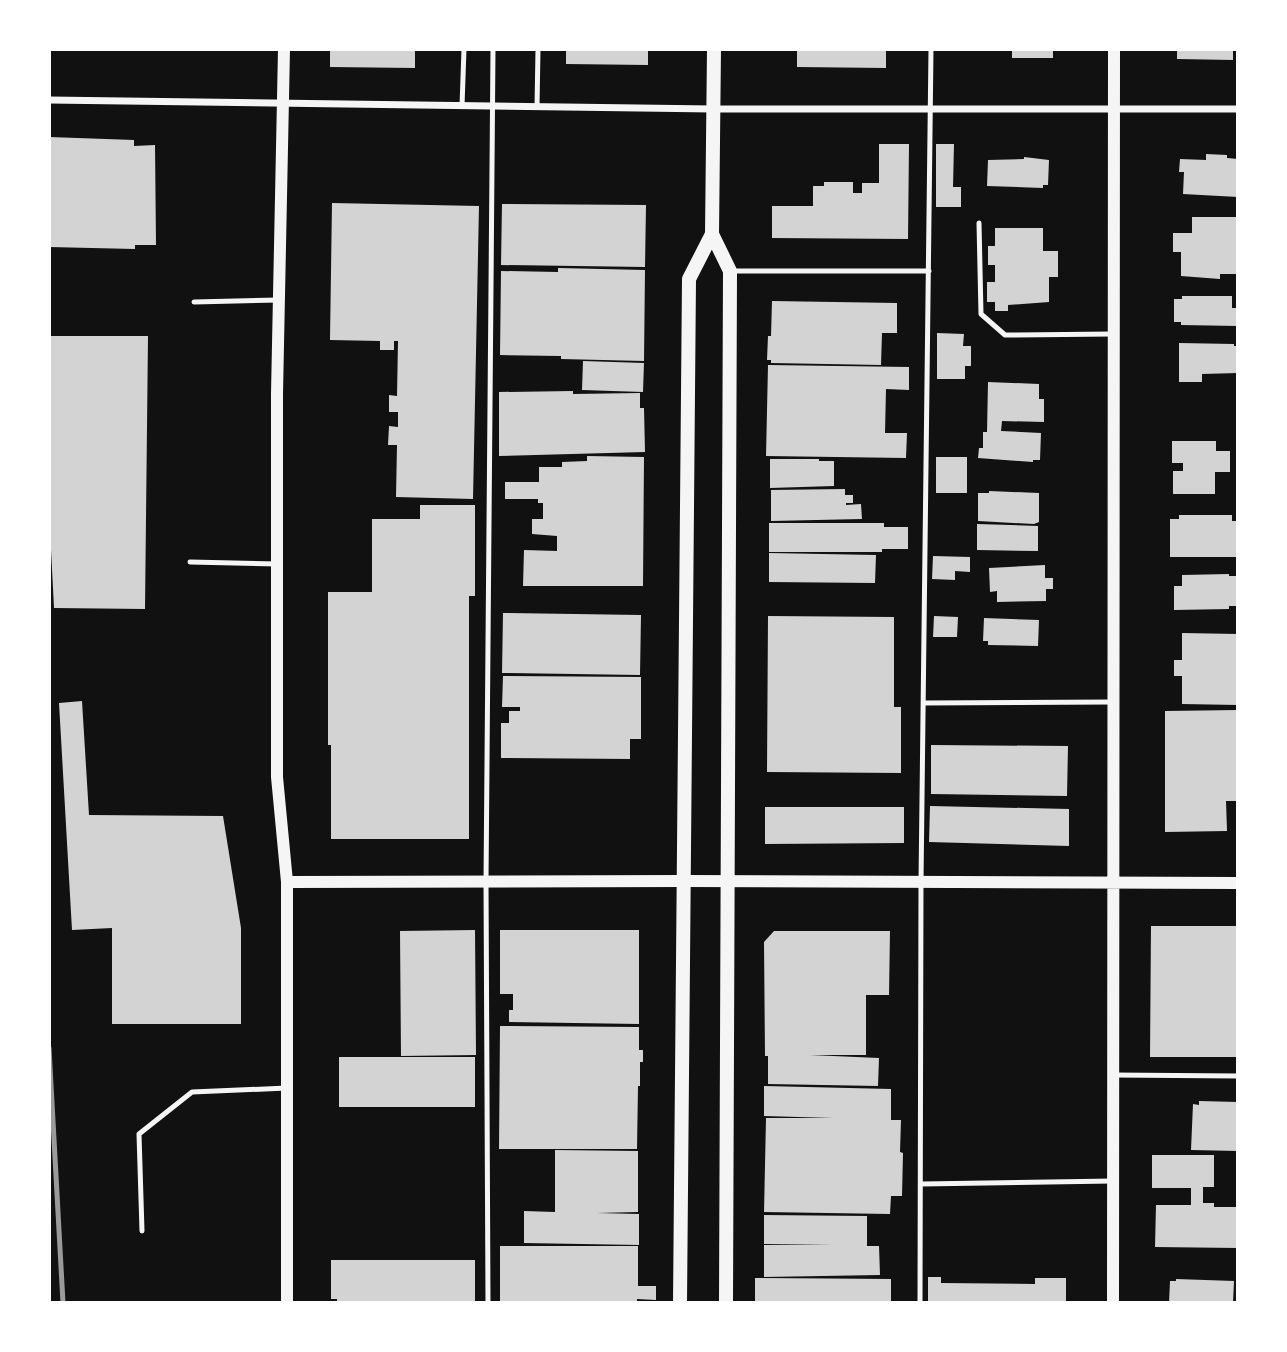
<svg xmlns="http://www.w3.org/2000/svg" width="1287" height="1352" viewBox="0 0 1287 1352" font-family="Montserrat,sans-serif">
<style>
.building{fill:#d3d3d3}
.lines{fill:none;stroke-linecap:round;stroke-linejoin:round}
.service{stroke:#f5f5f5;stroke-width:5}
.minor{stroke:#f5f5f5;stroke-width:7}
.tertiary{stroke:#f5f5f5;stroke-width:12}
.secondary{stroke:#f5f5f5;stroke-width:14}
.rail{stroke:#9a9a9a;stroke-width:5}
</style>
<rect width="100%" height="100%" fill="#111"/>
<!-- building -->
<path class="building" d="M330,49H415V68L330,67Z
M566,49H648V65L566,64Z
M797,49H886V68L797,67Z
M1012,49H1053V58H1012Z
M1177,49H1233V60L1177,59Z
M49,137L134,140V146L155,145L156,245H135V249L49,247Z
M879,144H909L908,239L772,238V206H813V186H824V182H853V193H862V183H879Z
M936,144H954L953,187H961V207H936Z
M1206,154L1227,155V158L1238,159V197L1183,194L1184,172H1179L1180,159L1206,160Z
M1024,157L1049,160L1048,185H1043V188L987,186L988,160L1024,159Z
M332,203L479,206L473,499L396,497L397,445H388L389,426L398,427V412H389V395L397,396L398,341H394V350H380V341L330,340Z
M502,204L646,205L645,267L501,265Z
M1192,217H1238V274H1220V279L1181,276V252H1173V233H1192Z
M995,228H1043V251H1058V277H1049V302L1008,305V311H995V302H987V282H995V265H988V246H995Z
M558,268L645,270L644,361L561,359V356L500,355L501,271L558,272Z
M1182,296H1232V308H1238V326L1181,325V322H1174V299H1182Z
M772,301L897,303V333H882L881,365L771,363V360H767L768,336H771Z
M937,333L964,334L963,346H971V366H965V379H937Z
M49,336H148L145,609L54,608L49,511Z
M1179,343L1234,344V346H1238V373L1202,374V382H1179Z
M583,361L644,363L643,392L582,390Z
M768,365L909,367V390L886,389L885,433H907L906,458L766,456Z
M988,382L1039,384V399H1044V422L1002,421L1001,431L1041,433L1040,460H1033V462L978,458L979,448H983V432H987Z
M573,391V394L640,393V408H644L645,452L499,456V392Z
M1172,441H1216V451H1230V472H1215V494H1173V471H1183V463H1172Z
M587,456L644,457L643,586H523L524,550L557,551V536L532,534V519H543V503H538V499H505V482H539V467H562V462L587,461Z
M936,457H967V493H936Z
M770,459H819V461H834V486L770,488Z
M845,489V495H853V503H846V505L861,504L862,519L771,521V490Z
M989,491L1039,493V522L1034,524L978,521V493H989Z
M420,505H475V596H469V839H331V745H328V592H372V519H420Z
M1179,515H1232V521H1238V557H1170V519H1179Z
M769,523H884V527H908V549H882V552H769Z
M977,524L1038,526V551L977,550Z
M769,553L876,555L875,583L769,582Z
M933,556L970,557V572L955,571V580L932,579Z
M1045,565V578H1053V589H1046V601L997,602V591L990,592L989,568Z
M1229,574V576H1238L1237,606H1229V609L1174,610V586H1182V575Z
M503,613L641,615L640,675L502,673Z
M768,616L894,617V707H901V773L767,772Z
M934,616L958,617L957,637H933Z
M984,618L1039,620L1038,646L988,645V641H983Z
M1182,633L1238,634V705L1182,704V676H1174V660H1182Z
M503,676L641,677V739H630V759L501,758V723H509V711H520V707H502Z
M82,701L89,815L223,816L241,928V1024H112V928L72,930L59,703Z
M1238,710V801H1226L1227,831L1165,832V711Z
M931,745L1068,746L1067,796L931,794Z
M930,806L1069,809V846L929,842Z
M765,807H904V843L765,844Z
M1151,926H1238V1057H1150Z
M475,930L476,1055L401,1056L400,931Z
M500,930H639V1024L509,1022V1010H513V994H500Z
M774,931H890L889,995H866V1055H810L879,1058L878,1086L768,1084V1056H765L764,942Z
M500,1026L639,1027V1050H643V1062H640V1086H638L637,1149H499Z
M339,1057H475V1107H339Z
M764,1086L891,1089V1120H901L900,1152L903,1153L902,1196H891L890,1214L764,1212L766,1118H833L764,1116Z
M1199,1101L1238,1102V1151L1191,1150L1193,1104L1199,1105Z
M555,1150L638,1151V1212L597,1213L639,1214V1245L524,1243V1211L555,1212Z
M1152,1155H1214V1187H1203V1203H1214V1207H1238V1248L1155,1247L1156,1205H1191V1188H1152Z
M764,1215L867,1216V1246H879L880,1275L764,1277V1245H833L764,1244Z
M500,1246H638V1286H656V1300L637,1299V1303H500Z
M331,1260H475V1303H337V1299H331Z
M928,1277H941V1283L1035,1284V1278H1066V1303H928Z
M755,1278L891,1279V1303H755Z
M1176,1279L1234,1281L1233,1303H1169L1170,1281H1176Z"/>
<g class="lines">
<!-- service -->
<path class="service" d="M462,106L464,49
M537,107L538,49
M979,223L981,314L1005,335L1112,334
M733,271H929
M194,302L279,300
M190,562L278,564
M924,703L1112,702
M1113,1075L1238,1076
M921,1184L1113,1181
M142,1231L139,1134L192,1092L287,1088
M488,1303L486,882L493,49
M920,1303L921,882L931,49"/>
<!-- minor -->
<path class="minor" d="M49,100L713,109H1238"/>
<!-- tertiary -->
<path class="tertiary" d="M284,49L277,394V777L287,882V1303
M287,882L684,881L1238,883
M1113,1303L1114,49"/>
<!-- secondary -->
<path class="secondary" d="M714,49L712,234L730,271L726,1303
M680,1303L689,279L712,234"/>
<!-- rail -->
<path class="rail" d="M49,1048L63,1303"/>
</g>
<!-- border -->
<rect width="1287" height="1352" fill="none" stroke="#ffffff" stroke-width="102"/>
</svg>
